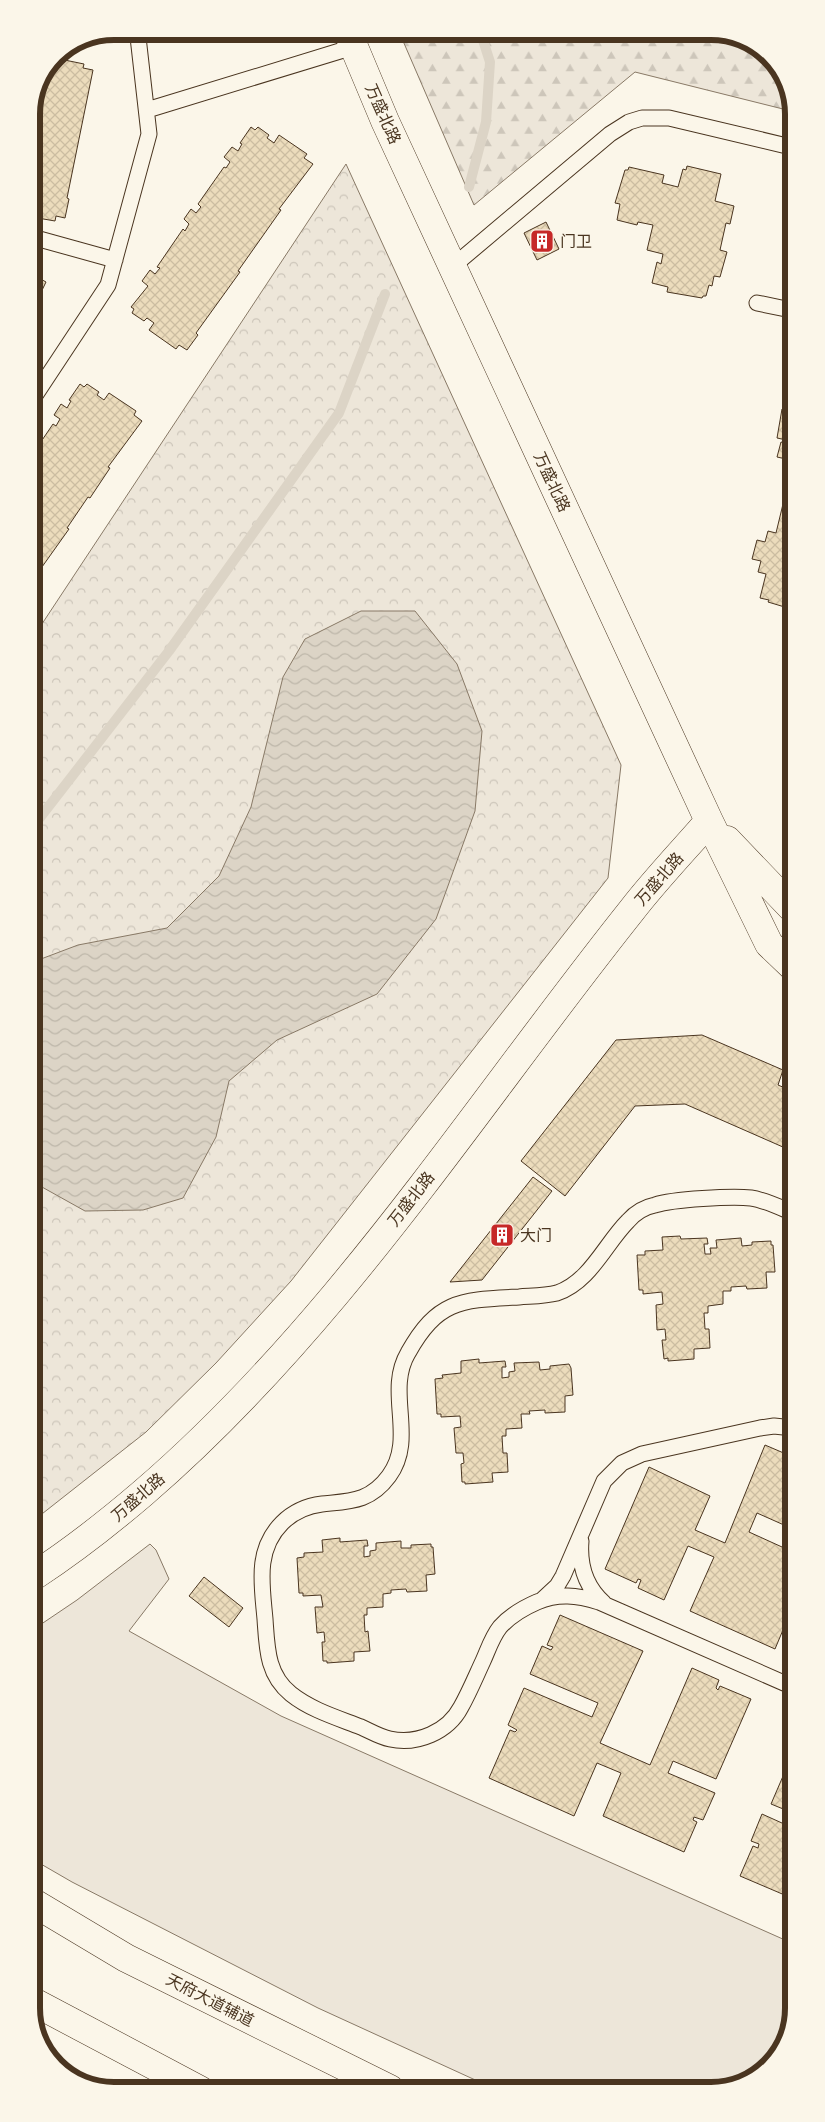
<svg xmlns="http://www.w3.org/2000/svg" width="825" height="2122" viewBox="0 0 825 2122" font-family="'Space Grotesk','Noto Sans SC',sans-serif">
<style>
.grass{fill:#ede6d9;stroke:#887966}
.forest{fill:url(#forest-firs);stroke:#887966}
.park{fill:url(#park-crowns);stroke:#887966}
.water{fill:url(#water-waves);stroke:#887966}
.lines{fill:none;stroke-linecap:round;stroke-linejoin:round}
.stream{stroke:#dcd4c6;stroke-width:10}
.building{fill:url(#building-cross-hatch);stroke:#4a3520}
.lane-casing{stroke:#4a3520;stroke-width:17}
.street-casing{stroke:#4a3520;stroke-width:29}
.secondary-casing{stroke:#4a3520;stroke-width:29}
.primary-casing{stroke:#4a3520;stroke-width:29}
.lane{stroke:#fbf6e9;stroke-width:15}
.street{stroke:#fbf6e9;stroke-width:28}
.secondary{stroke:#fbf6e9;stroke-width:28}
.primary{stroke:#fbf6e9;stroke-width:28}
.labels{text-anchor:middle;dominant-baseline:central;stroke-width:4;stroke-linejoin:round;paint-order:stroke}
.street-label{font-size:16px;fill:#4a3520;stroke:#fbf6e9}
.poi-label{font-size:16px;fill:#4a3520;stroke:#fbf6e9;text-anchor:start}
.rim{fill:none;stroke:#4a3520;stroke-width:6}
</style>
<defs>
<pattern id="forest-firs" width="22" height="20" patternUnits="userSpaceOnUse" patternTransform="scale(1.25)"><rect width="22" height="20" fill="#ede6d9"/><path d="M5 1l3.5 6h-7zM16 11l3.5 6h-7z" fill="#cdc6ba"/></pattern>
<pattern id="park-crowns" width="20" height="18" patternUnits="userSpaceOnUse" patternTransform="scale(1.25)"><rect width="20" height="18" fill="#ede6d9"/><path d="M2 6a3 3 0 1 1 6 0M12 15a3 3 0 1 1 6 0" fill="none" stroke="#cdc6ba"/></pattern>
<pattern id="water-waves" width="16" height="10" patternUnits="userSpaceOnUse" patternTransform="scale(1.25)"><rect width="16" height="10" fill="#dcd4c6"/><path d="M0 5q4-4 8 0t8 0" fill="none" stroke="#beb7aa"/></pattern>
<pattern id="building-cross-hatch" width="8" height="8" patternUnits="userSpaceOnUse" patternTransform="scale(1.25)"><rect width="8" height="8" fill="#ecdcbc"/><path d="M0 0l8 8M0 8l8-8" fill="none" stroke="#ccbda1"/></pattern>
</defs>
<rect width="100%" height="100%" fill="#fbf6e9"/>
<!-- grass -->
<path class="grass" d="M150,1544L156,1550L169,1579L129,1631L281,1716L794,1944V2008L777,2058L732,2088L495,2089L318,2008L72,1882L34,1860V1629L77,1600Z"/>
<!-- forest -->
<path class="forest" d="M716,31L765,52L791,93V111L635,72L474,205L400,34Z"/>
<!-- park -->
<path class="park" d="M346,164L621,765L608,878L291,1281L216,1363L146,1432L33,1521L32,639Z"/>
<!-- water -->
<path class="water" d="M361,611H415L457,664L482,731L475,811L436,919L377,994L277,1040L229,1081L216,1137L183,1198L143,1210L85,1211L33,1182V962L78,945L167,928L219,876L251,807L283,677L305,639Z"/>
<g class="lines">
<!-- stream -->
<path class="stream" d="M469,187L486,122L490,62L481,34
M32,828L169,651L339,413L385,294"/>
</g>
<!-- building -->
<path class="building" d="M55,58L84,64L83,68L93,70L67,198L69,199L65,218L56,216L55,221L32,217L31,109Z
M251,127L255,130L258,127L269,135L267,138L274,143L279,135L307,154L304,158L313,164L279,209L281,210L238,271L240,272L196,333L198,335L187,350L179,345L176,349L149,330L154,323L147,318L144,321L132,313L134,309L131,307L148,286L142,281L150,270L155,274L160,268L157,267L183,229L185,231L189,224L184,219L191,209L196,213L201,207L198,204L224,167L226,168L230,162L224,157L232,147L238,151L242,144L240,143Z
M687,166L721,174L715,201L734,206L730,224L726,223L720,250L727,252L720,277L714,276L712,286L709,285L706,296H703L702,298L667,292L668,287L652,283L657,262L661,264L663,254L647,250L653,225L638,222L637,225L617,220L620,204L615,203L625,170H628L629,167L664,175L662,183L678,187L683,169L686,170Z
M546,222L559,249L537,260L524,233Z
M32,270L39,273L37,277L46,282L32,311Z
M80,384L84,387L87,384L99,392L97,395L104,400L109,393L136,411L134,415L142,421L108,467L110,468L90,498L88,497L67,528L69,529L32,581V455L53,424L56,426L60,419L54,415L61,404L67,408L71,401L69,400Z
M788,399H791L792,612L787,611L788,608L768,602L769,600L760,598L766,574L758,572L761,561L752,559L757,540L765,542L768,531L776,533L790,475L783,473L786,459L777,457L781,442L790,444L791,441L777,438L782,409L786,410Z
M702,1035L783,1070L778,1085L792,1091V1151L685,1104L635,1106L565,1196L521,1161L616,1040Z
M533,1177L552,1191L482,1280L450,1282Z
M680,1236L681,1239L707,1238L708,1244H704L705,1254H711L710,1248H717L716,1240L741,1238L742,1246L752,1245V1242L771,1241V1245H773L775,1272H766L767,1288L747,1289L746,1286L731,1287V1291H723V1304L708,1306V1313H704L705,1329H709L710,1348L694,1349V1359L668,1361V1358L664,1359L662,1340H666L665,1329L657,1330L656,1305L663,1304L662,1292L643,1294V1290H639L637,1255H645V1251L663,1250L662,1237Z
M479,1359V1363L505,1361L506,1367H502V1378L509,1377V1372L515,1371L514,1363L539,1362L540,1370L550,1369V1366L569,1364L571,1368L573,1395L565,1396V1412L545,1413V1410L529,1411L530,1414H521L522,1428L506,1429V1436H502L503,1453H507L508,1472L492,1473L493,1482L465,1484V1482H462L461,1464L464,1463L463,1453H456L454,1428L461,1427L460,1416L441,1417V1414H437L435,1379L443,1378L442,1375L461,1373V1361Z
M765,1445L793,1457V1529L757,1513L749,1532L793,1552V1596L791,1599L793,1600V1606L775,1649L690,1611L714,1557L688,1546L664,1600L638,1588L641,1580L638,1579L636,1583L605,1569L649,1467L710,1496L695,1530L725,1543Z
M340,1538V1542L367,1540L368,1546H364V1557L370,1556V1551L376,1550V1543L401,1541V1548H411V1545L431,1544V1547H433L435,1574L426,1575L427,1591L407,1592L406,1589L391,1590V1593L383,1594V1607L367,1608V1615H364L365,1632L368,1631L370,1651L354,1652V1661L327,1663V1661H323L322,1642H325L324,1632L317,1633L315,1607H323L321,1595L303,1596V1593H299L297,1558L304,1557V1553L323,1552L322,1540Z
M204,1577L243,1608L229,1627L189,1596Z
M560,1615L643,1651L600,1743L650,1765L692,1668L719,1680L716,1688L718,1690L720,1686L751,1699L716,1779L673,1761L668,1773L715,1793L703,1820L694,1817L693,1820L697,1822L684,1852L603,1816L621,1773L597,1763L574,1816L489,1778L510,1730L515,1732L517,1730L508,1725L524,1688L592,1717L598,1703L530,1674L542,1646L551,1650L553,1647L547,1645Z
M793,1753V1813L771,1804Z
M762,1814L793,1828L794,1899L740,1876L753,1846L758,1848L759,1844L751,1841Z"/>
<g class="lines">
<!-- lane casing -->
<g class="lane-casing">
<path id="lane" d="M147,110L353,47
M32,237L115,260
M452,267L610,134L629,122L642,118H669L791,147
M757,303L791,310
M32,400L108,285L149,134L138,37
M793,1213C779,1207 765,1200 751,1198C732,1196 673,1199 655,1205C645,1207 635,1213 628,1221C605,1244 590,1282 557,1293C545,1296 531,1296 519,1297C462,1300 438,1299 408,1353C385,1392 417,1438 389,1476C370,1502 350,1501 322,1504C306,1506 293,1512 282,1523C255,1550 262,1585 265,1619C267,1648 267,1675 291,1694C311,1710 338,1718 361,1727C370,1731 380,1737 390,1739C417,1745 448,1732 461,1707C469,1693 476,1676 483,1661C488,1650 492,1637 500,1627C510,1616 523,1608 537,1602C558,1593 577,1595 599,1602L793,1687
M581,1541C579,1565 586,1587 604,1603
M543,1599L557,1586L563,1576L604,1481L622,1463L642,1454L760,1428L774,1426L793,1428"/>
</g>
<!-- street casing -->
<g class="street-casing">
<path id="street" d="M349,35L385,121L709,821L769,944L792,966
M727,840L792,908
M34,1576C72,1551 108,1523 143,1493C337,1326 474,1108 632,910C656,879 683,851 709,821"/>
</g>
<!-- secondary casing -->
<g class="secondary-casing">
<path id="secondary" d="M34,1903L126,1958L390,2089"/>
</g>
<!-- primary casing -->
<g class="primary-casing">
<path id="primary" d="M34,2002L200,2090"/>
</g>
<!-- lane -->
<use href="#lane" class="lane"/>
<!-- street -->
<use href="#street" class="street"/>
<!-- secondary -->
<use href="#secondary" class="secondary"/>
<!-- primary -->
<use href="#primary" class="primary"/>
</g>
<!-- icons -->
<defs>
<g id="building-square" transform="scale(1.25)"><rect x="-9" y="-9" width="18" height="18" rx="4" fill="#c62828" stroke="#fbf6e9"/><path d="M-4-6H4V6H1V3H-1V6H-4ZM-2.5-4.3h1.7v1.8h-1.7ZM.8-4.3h1.7v1.8H.8ZM-2.5-1h1.7V.8h-1.7ZM.8-1h1.7V.8H.8Z" fill="#fff"/></g>
</defs>
<g fill-rule="evenodd">
<use href="#building-square" x="542" y="241"/>
<use href="#building-square" x="502" y="1235"/>
</g>
<g class="labels">
<!-- street labels -->
<g class="street-label">
<text transform="translate(383 114) rotate(66)">万盛北路</text>
<text transform="translate(552 482) rotate(65)">万盛北路</text>
<text transform="translate(659 879) rotate(-49)">万盛北路</text>
<text transform="translate(411 1199) rotate(-52)">万盛北路</text>
<text transform="translate(138 1497) rotate(-41)">万盛北路</text>
<text transform="translate(210 2000) rotate(27)">天府大道辅道</text>
</g>
<!-- poi labels -->
<g class="poi-label">
<text x="560" y="241">门卫</text>
<text x="520" y="1235">大门</text>
</g>
</g>
<!-- crop -->
<path d="M0 0H825V2122H0ZM114 40H711A74 74 0 0 1 785 114V2008A74 74 0 0 1 711 2082H114A74 74 0 0 1 40 2008V114A74 74 0 0 1 114 40Z" fill="#fbf6e9" fill-rule="evenodd"/>
<path class="rim" d="M114 40H711A74 74 0 0 1 785 114V2008A74 74 0 0 1 711 2082H114A74 74 0 0 1 40 2008V114A74 74 0 0 1 114 40Z"/>
</svg>
